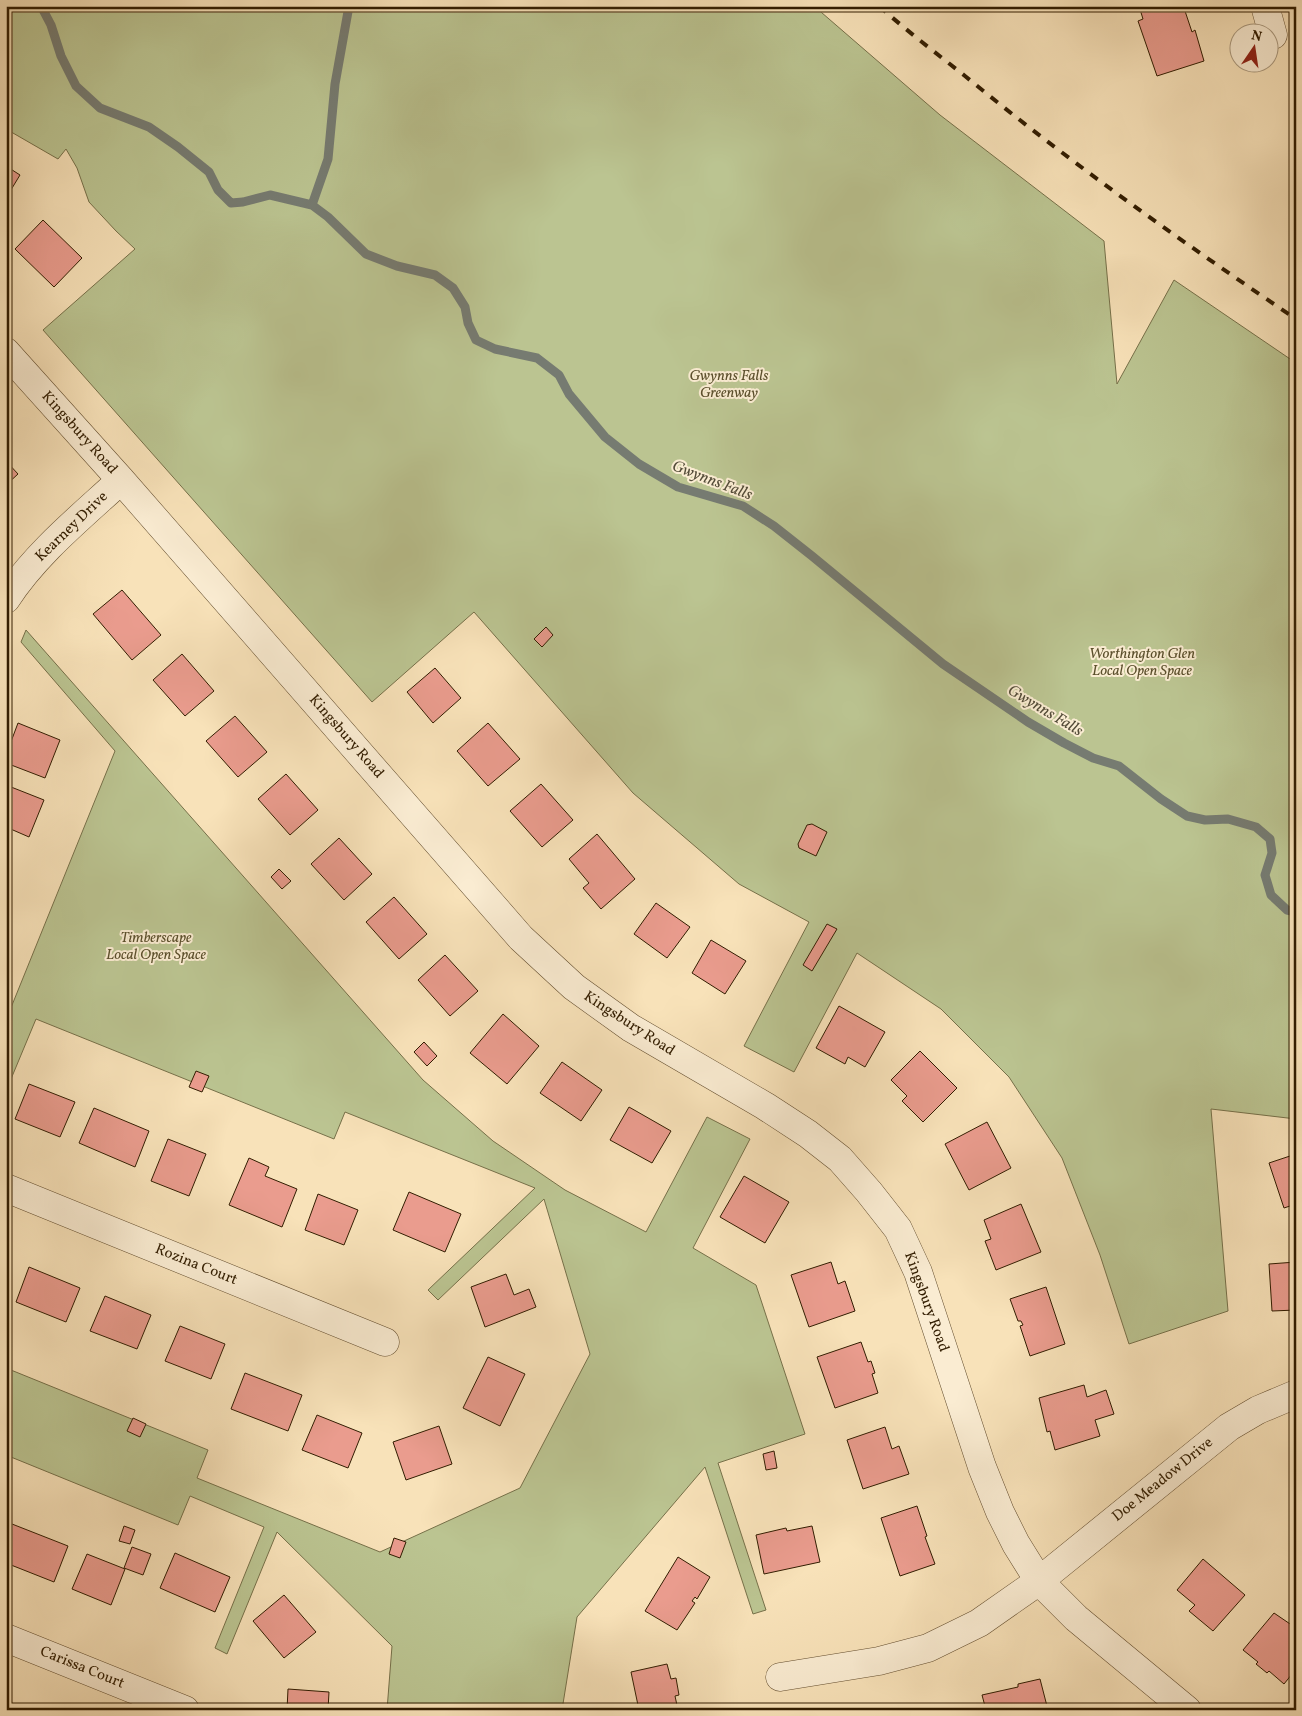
<svg xmlns="http://www.w3.org/2000/svg" width="1302" height="1716" viewBox="0 0 1302 1716" font-family="Vollkorn,serif">
<style>
.green{fill:#bbc491;stroke:#767049}
.lines{fill:none;stroke-linecap:round;stroke-linejoin:round}
.stream{stroke:#767b71;stroke-width:9}
.building{fill:#ea9c8e;stroke:#321d01}
.street-casing{stroke:#644e2f;stroke-width:29}
.street{stroke:#faecd2;stroke-width:28}
.rail{stroke:#321d01;stroke-width:4;stroke-dasharray:9 9;stroke-linecap:butt}
.labels{text-anchor:middle;dominant-baseline:central;stroke-width:4;stroke-linejoin:round;paint-order:stroke}
.park-label{font-size:15px;font-style:italic;fill:#5b4f2c;stroke:#faecd2}
.street-label{font-size:15px;fill:#321d01;stroke:#faecd2}
.water-label{font-size:16px;font-style:italic;fill:#544c39;stroke:#faecd2}
</style>
<rect width="100%" height="100%" fill="#f8e2b9"/>
<filter id="stains"><feTurbulence type="fractalNoise" baseFrequency=".004" numOctaves="4"/><feColorMatrix values="0 0 0 0 .2 0 0 0 0 .09 0 0 0 0 .02 0 0 0 .5 -.17"/></filter>
<radialGradient id="worn" r=".72"><stop offset=".6" stop-color="#630" stop-opacity="0"/><stop offset="1" stop-color="#630" stop-opacity=".3"/></radialGradient>
<!-- green -->
<path class="green" d="M6,6H814L940,115L1104,241L1117,384L1174,280L1296,363V1119L1211,1109L1228,1311L1129,1344L1100,1255L1062,1158L1009,1077L941,1009L857,953L794,1072L744,1046L809,922L739,884L633,793L474,612L372,702L43,330L135,249L116,231L89,202L77,168L66,149L58,159L6,129Z
M26,630L423,1080L493,1141L565,1190L646,1232L707,1117L750,1139L693,1248L756,1285L805,1434L718,1463L766,1610L753,1614L705,1467L577,1617L562,1710H387L392,1646L277,1532L227,1654L215,1648L264,1527L190,1496L178,1525L6,1455V1368L208,1450L197,1478L380,1552L520,1488L590,1354L544,1199L438,1300L428,1290L535,1188L345,1112L334,1139L36,1019L6,1091V1020L115,751L21,642Z"/>
<g class="lines">
<!-- stream -->
<path class="stream" d="M41,6L51,25L61,56L76,86L100,108L149,127L178,147L209,172L218,190L231,203L243,202L270,195L312,205L328,217L366,254L397,266L435,275L453,288L465,307L468,323L476,340L495,349L537,358L559,375L569,394L605,437L639,464L678,487L743,506L774,526L812,556L943,664L1028,722L1064,743L1093,758L1119,766L1161,799L1187,816L1205,820L1228,819L1256,827L1270,839L1272,853L1265,875L1271,895L1287,910L1296,912
M312,205L328,159L335,84L349,6"/>
</g>
<!-- building -->
<path class="building" d="M1139,6H1189L1184,8L1192,32L1195,30L1204,61L1157,76L1138,21L1143,19Z
M6,166L20,175L6,198Z
M43,220L82,258L54,287L15,249Z
M6,461L18,474L6,485Z
M122,590L161,635L132,660L93,614Z
M546,627L553,635L542,647L534,639Z
M182,654L214,691L185,716L153,680Z
M435,668L461,698L433,723L407,692Z
M235,716L267,752L238,777L206,741Z
M18,723L60,740L45,778L6,763V746L9,747Z
M488,723L520,759L488,786L457,751Z
M286,774L318,810L290,835L258,799Z
M541,784L573,820L542,847L510,811Z
M6,785L44,800L29,837L6,827Z
M812,824L827,832L816,856L799,848L798,844L807,825Z
M597,834L635,879L601,909L583,888L589,883L569,859Z
M339,838L372,874L344,900L311,864Z
M279,869L291,881L282,889L271,877Z
M394,897L427,934L399,959L366,922Z
M656,903L690,927L667,958L634,934Z
M827,924L837,929L812,971L803,965Z
M711,940L746,961L725,994L692,973Z
M445,955L478,991L450,1016L418,980Z
M839,1006L885,1032L865,1067L848,1057L845,1064L816,1048Z
M503,1014L539,1046L507,1084L470,1053Z
M424,1042L437,1056L427,1066L414,1052Z
M920,1051L957,1088L923,1122L902,1101L907,1096L891,1080Z
M562,1062L602,1090L581,1121L540,1093Z
M196,1071L209,1076L202,1092L189,1087Z
M29,1084L75,1102L60,1137L15,1119Z
M629,1107L671,1131L652,1163L610,1140Z
M94,1108L149,1131L135,1167L79,1143Z
M987,1122L1011,1168L969,1190L945,1144Z
M168,1139L206,1154L189,1196L151,1181Z
M1296,1154V1204L1284,1208L1269,1163Z
M249,1158L269,1167L265,1176L297,1189L282,1227L229,1205Z
M744,1176L789,1202L765,1243L720,1217Z
M409,1192L461,1214L445,1252L393,1230Z
M318,1194L358,1210L344,1245L305,1230Z
M1021,1204L1041,1252L996,1270L985,1241L991,1239L984,1220Z
M831,1262L838,1284L845,1281L855,1311L809,1327L791,1275Z
M1296,1262V1310L1272,1311L1269,1264Z
M29,1267L80,1288L66,1322L16,1302Z
M506,1274L514,1295L529,1289L536,1307L485,1327L471,1287Z
M1046,1287L1065,1344L1030,1356L1020,1326L1023,1325L1021,1321H1018L1010,1299Z
M105,1296L151,1315L137,1349L90,1331Z
M180,1326L225,1344L211,1379L165,1361Z
M861,1342L868,1362L871,1361L875,1373L872,1374L878,1393L835,1408L817,1357Z
M488,1357L525,1374L500,1426L463,1408Z
M245,1373L302,1395L288,1431L231,1409Z
M1084,1385L1087,1397L1106,1390L1114,1414L1095,1420L1100,1436L1055,1450L1050,1431L1047,1432L1039,1398Z
M317,1415L362,1433L348,1468L302,1450Z
M133,1418L146,1424L140,1437L127,1431Z
M439,1426L452,1464L406,1480L393,1442Z
M885,1427L892,1449L899,1446L909,1474L863,1489L847,1440Z
M774,1451L777,1468L766,1470L763,1454Z
M917,1506L927,1536L925,1537L935,1564L900,1576L881,1518Z
M12,1524L68,1546L54,1582L6,1563V1539Z
M124,1526L135,1530L130,1544L119,1541Z
M812,1526L820,1562L764,1574L756,1535L786,1528L787,1531Z
M394,1538L406,1542L400,1558L389,1554Z
M132,1547L151,1554L143,1575L124,1568Z
M175,1553L230,1577L215,1612L160,1588Z
M87,1554L125,1569L111,1605L72,1589Z
M678,1557L710,1577L697,1599L695,1597L692,1601L695,1603L677,1630L645,1611Z
M1203,1559L1245,1595L1213,1631L1189,1611L1195,1605L1177,1590Z
M284,1595L316,1632L284,1658L253,1621Z
M1274,1613L1296,1628V1669L1284,1684L1269,1671L1267,1673L1256,1664L1258,1662L1243,1650Z
M667,1664L671,1679L676,1678L679,1695L675,1696L678,1710H639L631,1672Z
M1040,1679L1048,1710H986L982,1695L1018,1687V1684Z
M288,1689L329,1692L328,1710H287Z"/>
<g class="lines">
<!-- street casing -->
<g class="street-casing">
<path id="street" d="M1265,6L1273,35
M6,352L121,480L521,938L574,987L631,1028L765,1106L808,1134L840,1159L869,1192L898,1229L918,1272L982,1467L1000,1512L1016,1544L1039,1581L1076,1618L1187,1710
M6,599C36,553 81,517 121,480
M6,1188L385,1342
M6,1638L185,1710
M780,1677L879,1661L928,1648L979,1623L1039,1581L1229,1427L1258,1410L1296,1394"/>
</g>
<!-- street -->
<use href="#street" class="street"/>
<!-- rail -->
<path class="rail" d="M879,6C907,31 936,53 965,76C1071,163 1182,242 1296,319"/>
</g>
<g class="labels">
<!-- park labels -->
<g class="park-label">
<text x="729" y="376">Gwynns Falls<tspan x="729" dy="17">Greenway</tspan></text>
<text x="1142" y="654">Worthington Glen<tspan x="1142" dy="17">Local Open Space</tspan></text>
<text x="156" y="938">Timberscape<tspan x="156" dy="17">Local Open Space</tspan></text>
</g>
<!-- street labels -->
<g class="street-label">
<text transform="translate(79 433) rotate(48)">Kingsbury Road</text>
<text transform="translate(72 527) rotate(-44)">Kearney Drive</text>
<text transform="translate(346 737) rotate(49)">Kingsbury Road</text>
<text transform="translate(629 1024) rotate(33)">Kingsbury Road</text>
<text transform="translate(196 1265) rotate(22)">Rozina Court</text>
<text transform="translate(926 1302) rotate(70)">Kingsbury Road</text>
<text transform="translate(1163 1480) rotate(-39)">Doe Meadow Drive</text>
<text transform="translate(82 1668) rotate(22)">Carissa Court</text>
</g>
<!-- water labels -->
<g class="water-label">
<text transform="translate(712 481) rotate(21)">Gwynns Falls</text>
<text transform="translate(1045 711) rotate(31)">Gwynns Falls</text>
</g>
</g>
<!-- margin -->
<rect width="1302" height="1716" fill="none" stroke="#f8e2b9" stroke-width="25"/>
<rect x="8" y="8" width="1287" height="1701" fill="none" stroke="#321d01" stroke-width="2.5"/>
<rect x="12" y="12" width="1277" height="1691" fill="none" stroke="#321d01"/>
<!-- north arrow -->
<g transform="translate(1254 48) rotate(13)"><circle r="24" fill="#faecd2" stroke="#aa997e"/>
<path d="M0-4L9 19L0 12L-9 19Z" fill="#8f2418"/>
<text y="-8" font-size="14" font-weight="bold" text-anchor="middle" fill="#321d01">N</text>
</g>
<rect width="100%" height="100%" filter="url(#stains)"/>
<rect width="100%" height="100%" fill="url(#worn)"/>
</svg>
